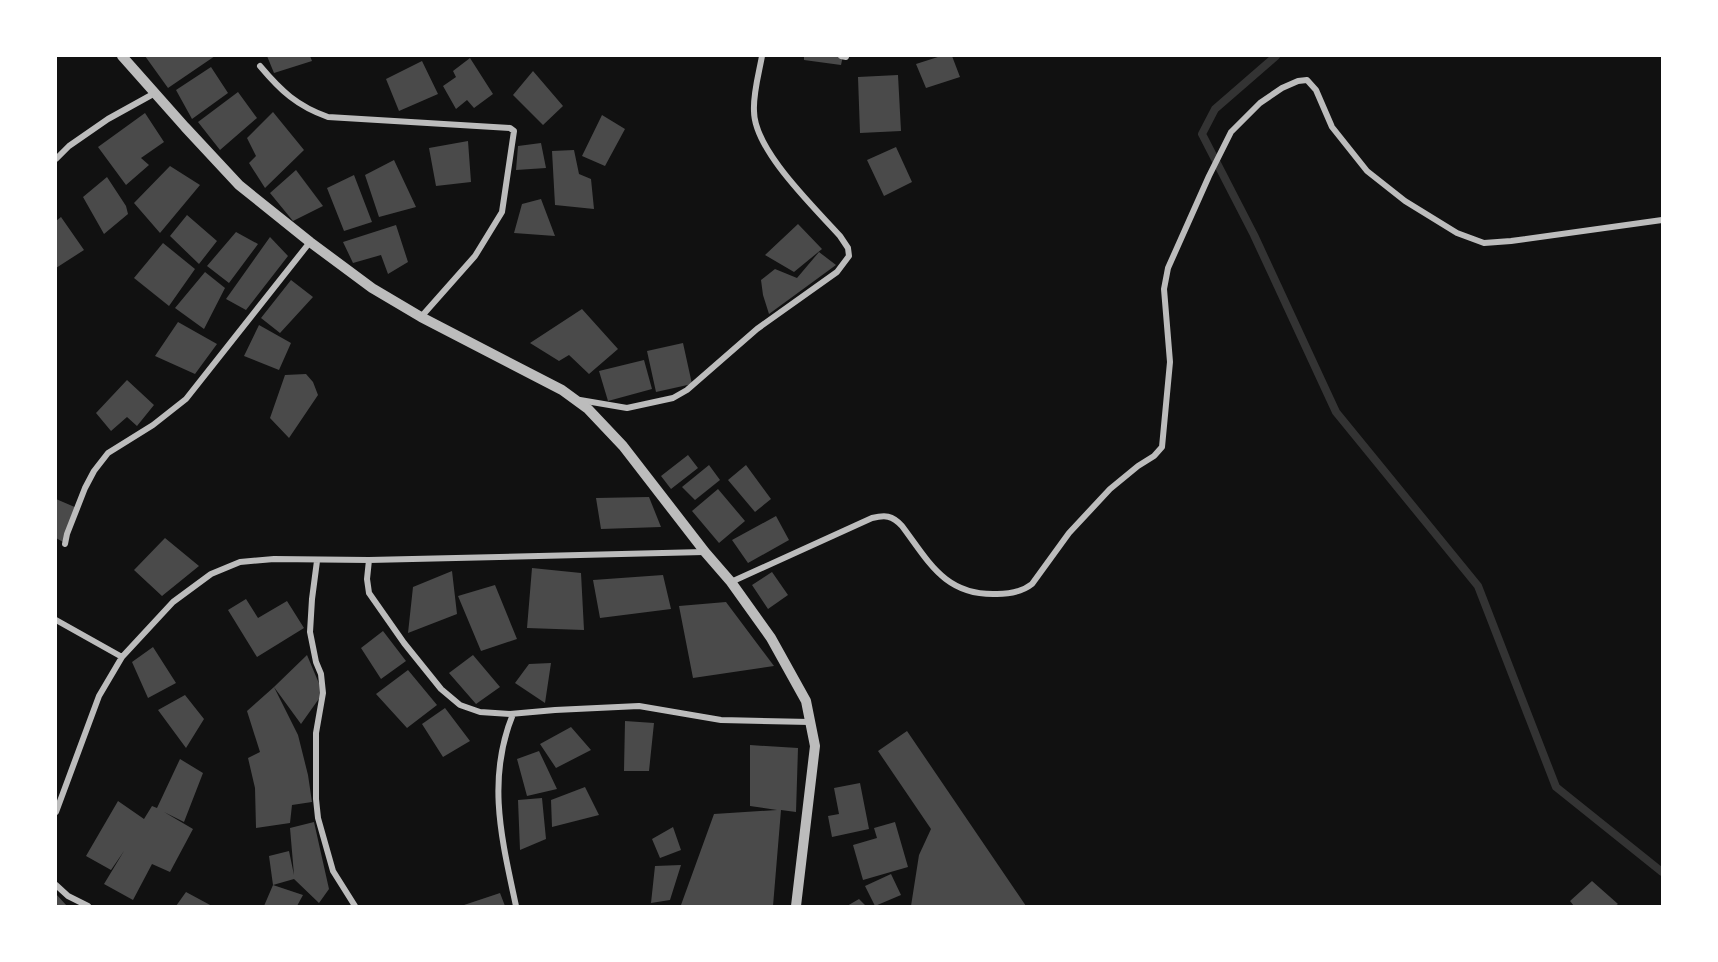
<svg xmlns="http://www.w3.org/2000/svg" width="1718" height="962" viewBox="0 0 1718 962" font-family="'Source Sans 3',sans-serif">
<style>
.lines{fill:none;stroke-linecap:round;stroke-linejoin:round}
.stream{stroke:#333;stroke-width:8}
.building{fill:#4a4a4a}
.minor{stroke:#bcbcbc;stroke-width:6}
.tertiary{stroke:#bcbcbc;stroke-width:10}
</style>
<rect width="100%" height="100%" fill="#111"/>
<g class="lines">
<!-- stream -->
<path class="stream" d="M1276,56L1215,109L1202,134L1254,235L1336,412L1478,586L1556,787L1662,872"/>
</g>
<!-- building -->
<path class="building" d="M145,56H215L168,88Z
M267,56H310L312,61L274,73Z
M804,56H843L841,65L804,60Z
M941,56H952L960,77L926,88L916,64Z
M470,58L493,94L474,108L467,100L456,109L443,86L456,77L453,71Z
M422,61L438,94L399,111L386,79Z
M211,67L228,93L192,119L176,90Z
M533,71L563,106L543,125L513,95Z
M898,75L901,131L860,133L858,77Z
M238,92L257,118L220,150L198,122Z
M273,112L304,150L265,188L249,163L256,156L247,138Z
M145,113L164,142L141,158L149,165L126,185L98,147Z
M602,115L625,129L605,166L582,156Z
M468,141L471,182L436,186L429,148Z
M541,143L546,168L516,170L518,146Z
M896,147L912,182L884,196L867,160Z
M574,150L579,174L591,179L594,209L555,205L552,151Z
M394,160L416,207L379,217L365,175Z
M170,166L200,185L160,233L134,203Z
M296,170L323,206L293,221L270,193Z
M354,175L372,222L344,231L327,188Z
M107,177L126,206L128,214L104,234L83,197Z
M541,199L555,236L514,233L522,204Z
M187,215L217,241L199,264L170,236Z
M61,217L84,250L56,268V221Z
M798,224L822,249L794,272L765,255Z
M396,225L408,262L388,274L381,255L353,263L343,242Z
M236,232L258,244L229,283L207,266Z
M270,237L288,256L246,310L226,299Z
M163,243L195,269L169,306L134,278Z
M819,252L836,265L769,314L763,295L761,280L775,269L797,278Z
M205,272L225,288L204,329L175,308Z
M291,280L313,297L280,333L261,318Z
M582,309L618,349L589,374L569,355L559,361L530,343Z
M178,322L217,344L195,374L155,356Z
M259,325L291,343L279,370L244,356Z
M683,343L692,384L656,392L647,351Z
M644,360L652,389L608,401L599,371Z
M306,374L313,382L318,395L289,438L270,418L285,375Z
M127,380L154,405L137,426L127,417L111,431L96,413Z
M688,455L698,468L671,489L661,476Z
M709,465L720,480L695,500L682,487Z
M746,465L771,499L755,512L728,480Z
M718,489L745,521L719,543L692,511Z
M649,497L661,527L601,529L596,498Z
M56,499L77,508L63,542L56,538Z
M776,516L789,540L748,563L732,540Z
M165,538L199,566L162,596L134,570Z
M532,568L581,573L584,630L527,628Z
M452,571L457,614L408,633L413,587Z
M772,572L788,595L768,609L752,585Z
M663,575L671,609L600,618L593,580Z
M495,585L517,639L481,651L458,596Z
M246,599L258,618L287,601L304,628L257,657L228,610Z
M726,602L774,666L693,678L679,606Z
M383,631L406,661L381,679L361,648Z
M153,647L176,683L148,698L132,662Z
M307,655L323,693L301,724L274,687Z
M473,655L500,687L476,704L449,673Z
M551,663L545,703L515,683L529,664Z
M408,670L437,705L407,728L376,694Z
M274,687L298,735L308,775L312,802L292,805L290,823L256,828L255,788L248,758L260,752L247,711Z
M185,695L204,719L186,748L158,710Z
M445,708L470,741L443,757L422,724Z
M625,721L654,723L649,771H624Z
M571,727L591,750L556,768L540,744Z
M907,731L1026,906H911L919,855L931,829L878,751Z
M750,745L798,748L796,812L781,810L773,906L681,905L714,814L777,810L750,806Z
M539,751L557,789L527,796L517,759Z
M180,759L203,773L184,822L164,812L193,829L170,872L152,864L133,900L104,884L124,851L111,870L86,856L118,801L144,819L152,806L157,808Z
M860,783L869,829L832,837L828,816L839,814L834,788Z
M585,787L599,815L552,827L551,800Z
M542,798L546,839L520,850L518,800Z
M314,822L329,889L319,903L294,879L273,885L269,856L289,851L294,875L290,828Z
M895,822L908,867L863,880L853,845L877,838L874,828Z
M673,827L681,850L660,858L652,839Z
M681,865L670,900L651,903L655,866Z
M891,874L901,895L875,906L865,886Z
M1592,881L1618,904L1615,906H1574L1570,901Z
M273,885L303,895L297,906H264Z
M186,892L212,906H176Z
M500,893L505,906H461Z
M56,894L67,906H56Z
M859,899L866,906H847Z"/>
<g class="lines">
<!-- minor -->
<path class="minor" d="M841,56L846,57
M260,66C281,91 297,106 328,117L510,128L514,131L502,212L475,256L421,317
M56,159L69,146L108,119L155,93
M580,400L627,408L673,398L687,390L757,329L837,272L849,256L848,248L840,236C814,207 754,150 754,111C753,93 759,73 762,56
M65,544L67,534L85,488L94,471L108,453L153,425L186,399L310,242
M369,560L367,579L369,593L404,643L441,689L460,705L480,712L510,714L555,710L639,706L721,720L810,722
M317,561L312,599L310,632L316,662L321,674L323,693L316,733V799L318,818L333,871L355,906
M731,582L872,518C885,515 892,515 902,526C929,562 945,596 997,594C1010,594 1022,592 1032,584L1069,533L1110,489L1138,466L1154,456L1162,447L1170,362L1164,289L1168,268L1209,176L1231,132L1260,103L1282,88L1298,81L1307,80L1316,90L1332,127L1367,171L1405,201L1457,233L1484,243L1511,241L1662,220
M56,620L122,657
M513,714C486,780 502,840 516,906
M56,812L99,696L122,657L173,602L211,574L240,562L274,559L369,560L704,552
M56,885L68,896L88,906"/>
<!-- tertiary -->
<path class="tertiary" d="M122,56L185,127L239,185L310,242L372,288L421,317L562,390L588,409L623,446L705,552L731,582L771,638L806,701L815,746L796,906"/>
</g>
<!-- border -->
<rect width="1718" height="962" fill="none" stroke="#ffffff" stroke-width="114"/>
</svg>
